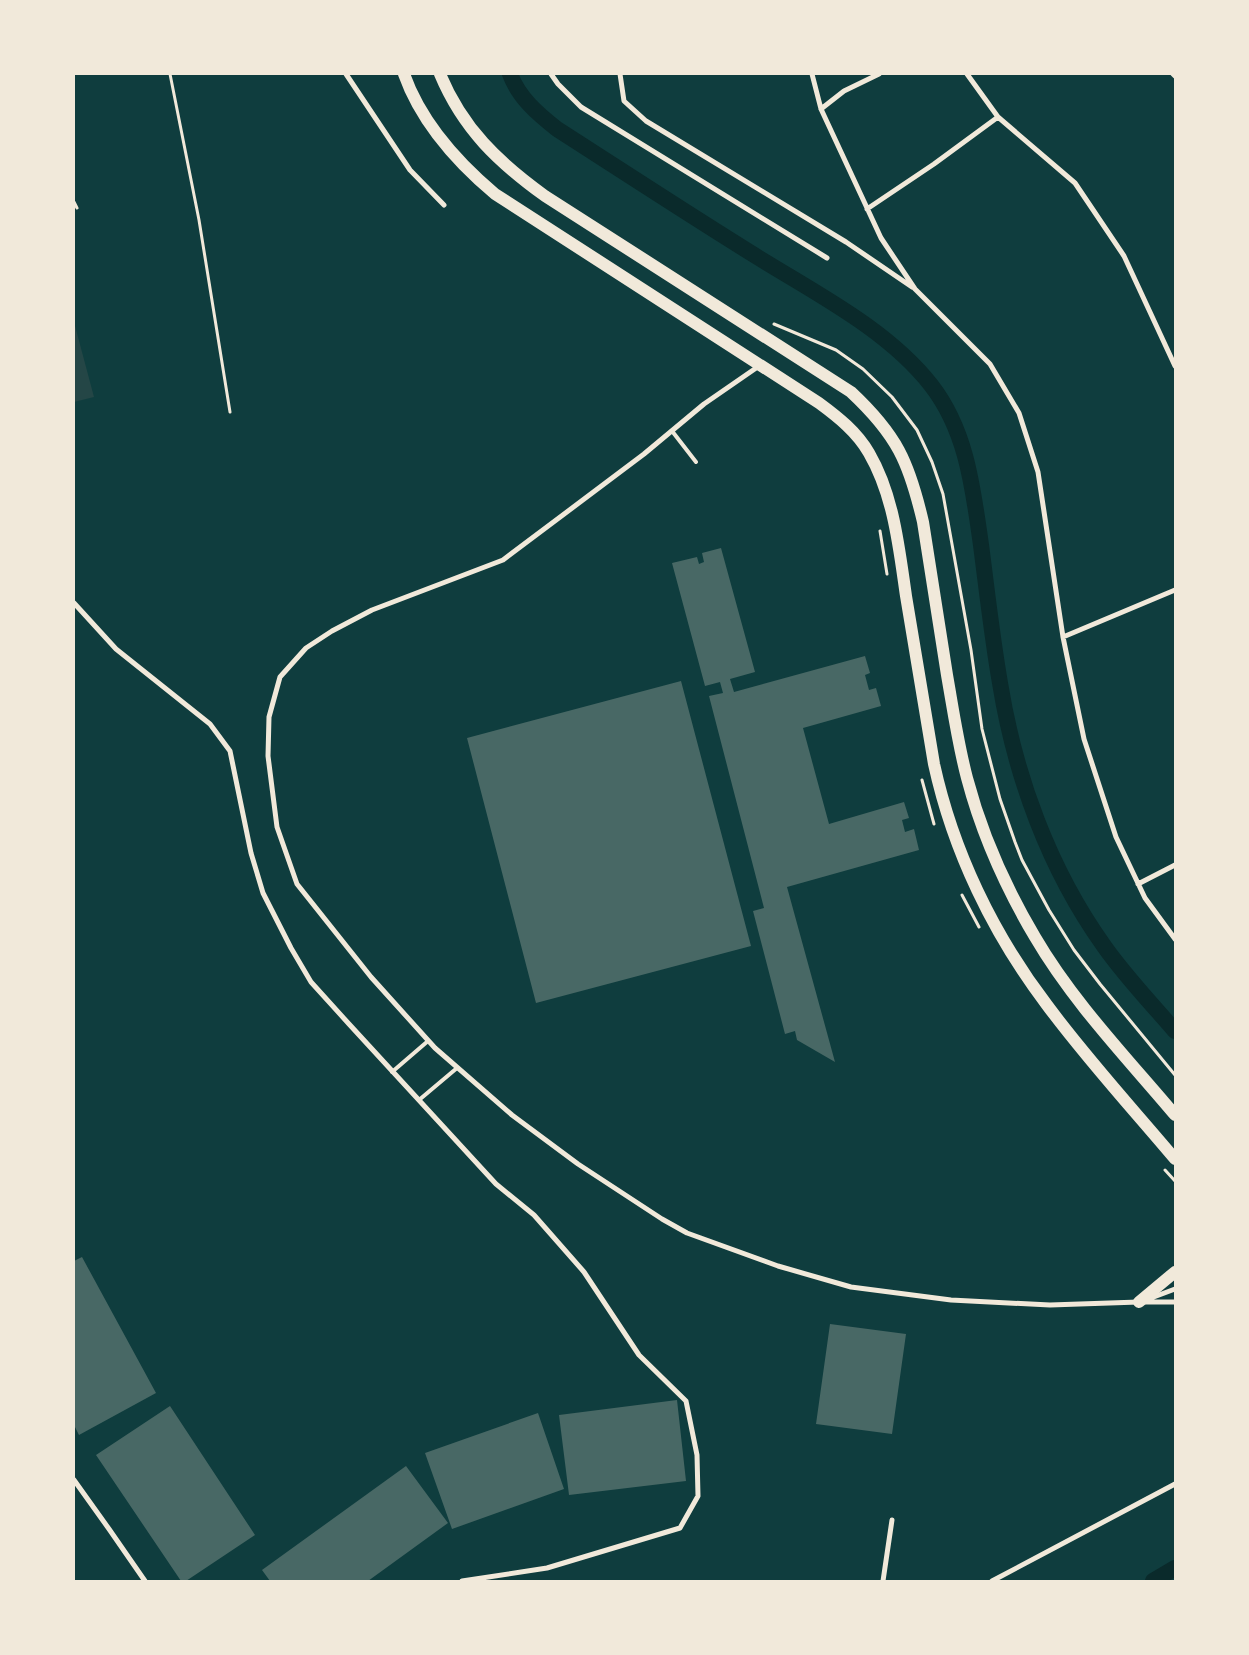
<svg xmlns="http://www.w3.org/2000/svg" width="1249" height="1655" viewBox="0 0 1249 1655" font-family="'Titillium Web',sans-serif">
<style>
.green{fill:#244646}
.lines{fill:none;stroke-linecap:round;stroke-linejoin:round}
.canal{stroke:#0a2a2b;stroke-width:16}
.building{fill:#486865}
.path{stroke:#f1e9da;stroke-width:3}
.service{stroke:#f1e9da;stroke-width:4}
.minor{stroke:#f1e9da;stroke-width:5}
.primary{stroke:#f1e9da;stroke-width:12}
</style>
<rect width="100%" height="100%" fill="#0f3d3e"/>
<!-- green -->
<path class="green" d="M74,322L94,397L74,402Z"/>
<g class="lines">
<!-- canal -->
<path class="canal" d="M510,74C519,98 538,114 557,129C624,172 691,216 759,258C817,294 888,330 931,385C967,431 973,489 981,545C987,591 992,637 1000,683C1015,776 1049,869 1104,946C1125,976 1151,1003 1175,1031
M1153,1581L1175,1568"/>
</g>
<!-- building -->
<path class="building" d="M721,548L755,672L730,679L734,692L865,656L870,673L865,675L869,690L876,688L881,706L803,728L829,824L904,802L909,818L902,820L905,832L914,829L919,850L787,887L835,1062L797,1040L795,1031L785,1034L753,911L764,908L709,696L723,693L720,682L705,686L672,563L697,557L699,564L704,562L702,553Z
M681,681L751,946L536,1003L467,738Z
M82,1257L156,1393L79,1435L74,1425V1261Z
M830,1324L906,1334L892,1434L816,1424Z
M677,1400L686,1481L569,1495L559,1415Z
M170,1406L255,1535L186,1581H181L96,1455Z
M538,1413L564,1489L452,1529L425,1453Z
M406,1466L448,1523L368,1581H270L262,1570Z"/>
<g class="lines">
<!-- path -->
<path class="path" d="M170,74L199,220L230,412
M74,202L77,208
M774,324L836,350L863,369L892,397L917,430L932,462L943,494L971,650L982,729L1000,799L1015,842L1022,860L1049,910L1074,950L1100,984L1175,1075
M880,531L887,574
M922,780L934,824
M962,895L979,927
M1165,1170L1175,1181"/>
<!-- service -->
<path class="service" d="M672,431L696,462
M392,1072L428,1041
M419,1100L457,1068"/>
<!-- minor -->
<path class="minor" d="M346,74L410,170L444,205
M551,74L558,84L581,107L827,258
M620,74L624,101L646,121L846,242L912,287
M812,74L821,109L881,238L915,289L990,364L1019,413L1038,472L1063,637L1084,739L1116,837L1145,898L1175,939
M967,74L998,117L1075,183L1124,256L1175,366
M1173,74L1175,76
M821,109L844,91L879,74
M867,209L934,164L998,117
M759,366L704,404L644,454L503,560L372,610L332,631L306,648L280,677L269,717L268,756L277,827L297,884L371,977L435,1048L512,1115L578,1164L662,1219L687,1233L778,1266L851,1287L951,1300L1050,1305L1139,1302H1175
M74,603L116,649L210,724L230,751L251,853L263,893L291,948L311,982L349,1024L496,1184L534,1215L584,1272L639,1355L686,1401L697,1455L698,1496L680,1528L547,1568L462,1581
M1063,637L1175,590
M1138,884L1175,865
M1151,1298L1175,1289
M74,1480L109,1529L145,1581
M883,1581L892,1520
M992,1581L1175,1484"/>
<!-- primary -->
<path class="primary" d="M404,74C421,122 457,162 495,194L819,403C838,417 857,432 869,453C894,496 899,548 906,596C915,652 925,708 934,764C953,851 993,934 1047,1005C1087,1059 1132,1108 1175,1159
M440,74C463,129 498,162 545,196L851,392C897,435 909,462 923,522C931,573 939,624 947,675C953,709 958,744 967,778C982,835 1006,888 1035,937C1073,1002 1127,1058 1175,1115
M1139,1302L1175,1272"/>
</g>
<!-- border -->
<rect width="1249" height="1655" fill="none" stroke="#f1e9da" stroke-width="150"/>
</svg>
